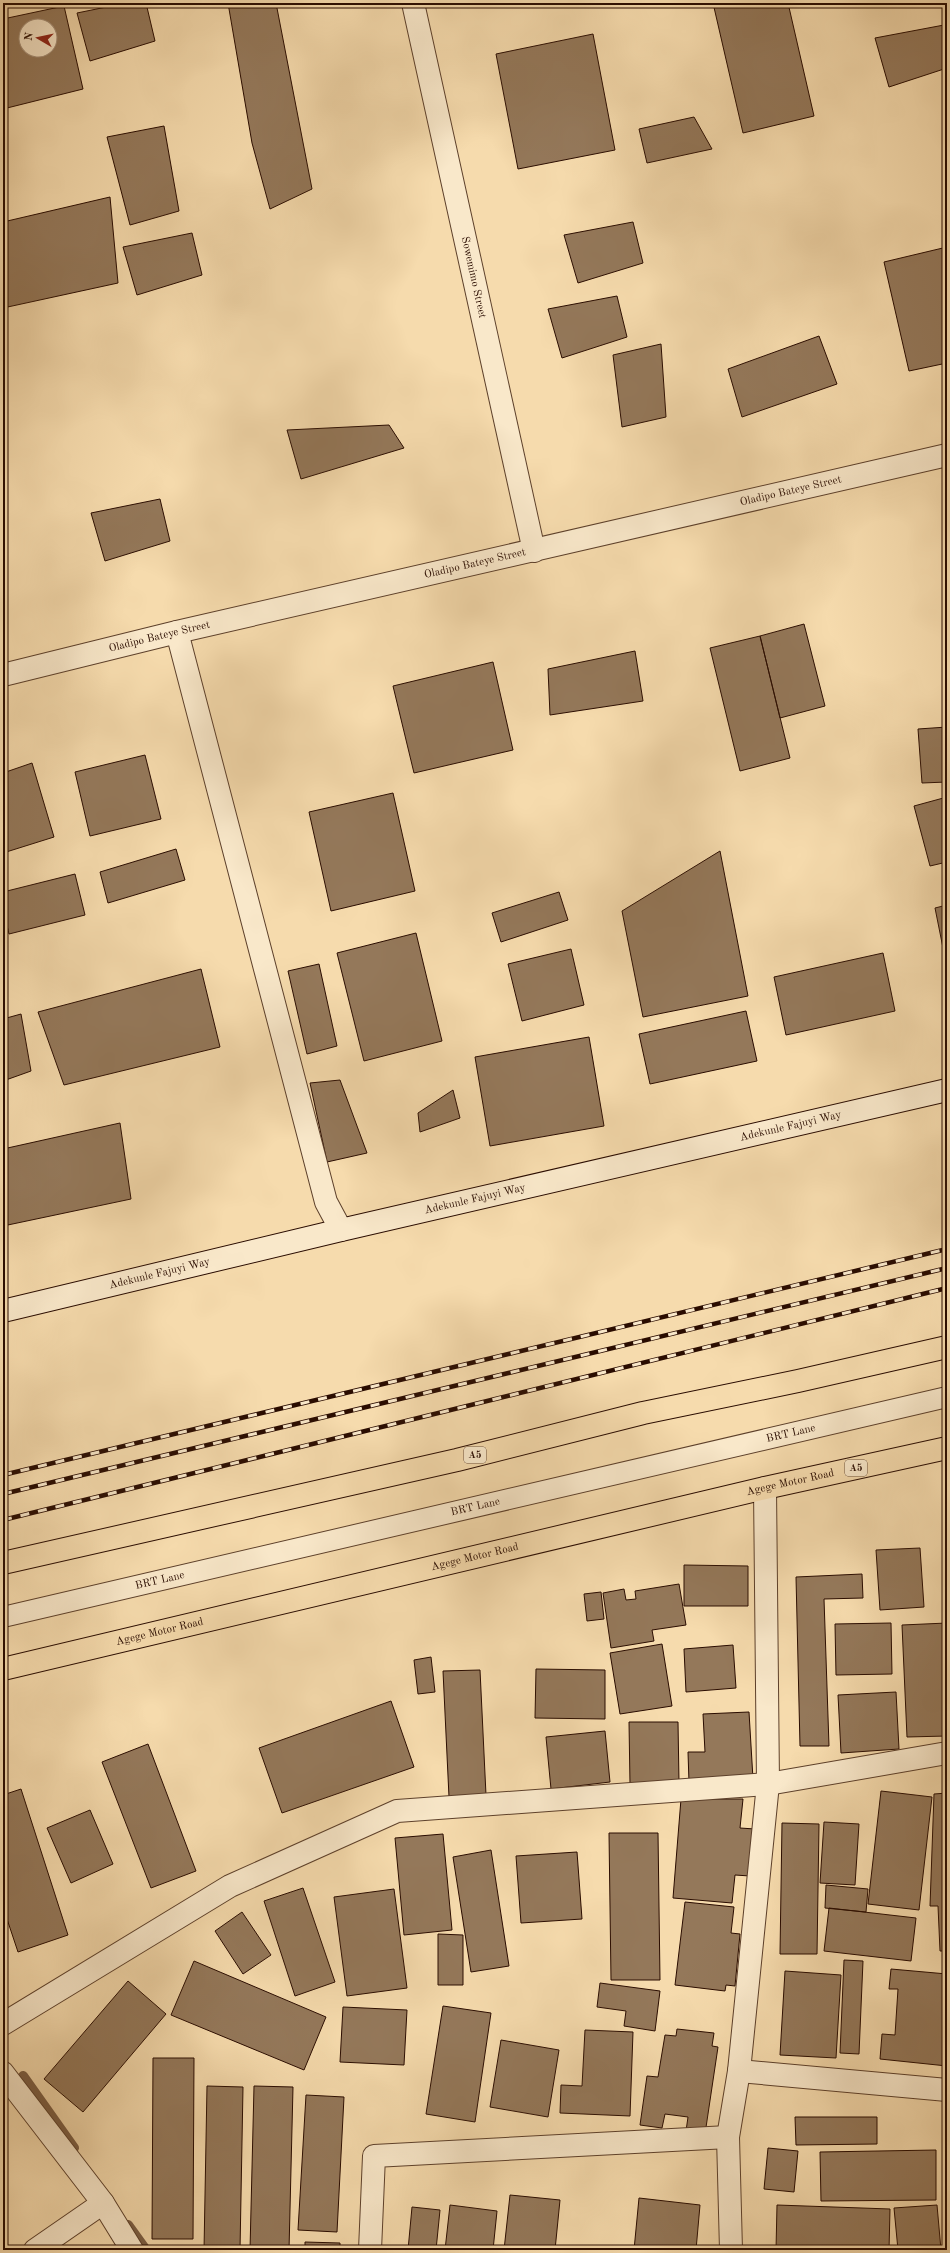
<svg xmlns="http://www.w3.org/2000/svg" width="950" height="2253" viewBox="0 0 950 2253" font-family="'Old Standard TT',serif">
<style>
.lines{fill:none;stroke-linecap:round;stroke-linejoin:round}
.stream{stroke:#7b5e44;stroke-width:10}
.building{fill:#94785a;stroke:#2a0c00;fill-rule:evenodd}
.lane-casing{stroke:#5d402b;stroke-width:22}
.street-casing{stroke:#5d402b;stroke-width:24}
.secondary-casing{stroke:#2a0c00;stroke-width:24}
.highway-casing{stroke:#2a0c00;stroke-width:24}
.lane{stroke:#f9e8ca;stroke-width:20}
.street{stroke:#f9e8ca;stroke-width:22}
.secondary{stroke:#f9e8ca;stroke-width:22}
.highway{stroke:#f6dbad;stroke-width:22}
.rail-casing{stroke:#2a0c00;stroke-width:4.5}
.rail{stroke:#f9e8ca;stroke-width:3;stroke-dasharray:9;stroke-linecap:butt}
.labels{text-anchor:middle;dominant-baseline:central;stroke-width:3;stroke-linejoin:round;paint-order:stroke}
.shield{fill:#f9e8ca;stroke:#684e3d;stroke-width:1}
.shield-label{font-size:10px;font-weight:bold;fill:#2a0c00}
.street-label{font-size:11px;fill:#2a0c00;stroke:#f9e8ca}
</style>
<rect width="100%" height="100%" fill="#f6dbad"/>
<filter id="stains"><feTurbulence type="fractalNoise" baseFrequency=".005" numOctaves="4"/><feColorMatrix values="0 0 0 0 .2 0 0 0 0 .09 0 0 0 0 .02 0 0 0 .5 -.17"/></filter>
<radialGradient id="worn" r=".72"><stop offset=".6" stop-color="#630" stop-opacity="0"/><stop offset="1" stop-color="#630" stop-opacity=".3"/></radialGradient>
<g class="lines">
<!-- stream -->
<path class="stream" d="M23,2076L74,2148
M128,2225L146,2250"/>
</g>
<!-- building -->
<path class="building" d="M126,3H146L155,41L90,61L77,13Z
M228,3H276L312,189L270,209L252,143Z
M713,3H788L814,116L743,133Z
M64,6L83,89L3,109V19ZM26,26H50V50H26Z
M944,25L947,36V68L889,87L875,38Z
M593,34L615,150L518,169L496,54Z
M694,117L712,149L647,163L639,129Z
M164,126L179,211L130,225L107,137Z
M110,197L118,283L3,308V222Z
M633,222L643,263L578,283L564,235Z
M192,233L202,275L137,295L123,247Z
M947,247V363L909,371L884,262Z
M617,296L627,337L562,358L548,309Z
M819,336L837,384L742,417L728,369Z
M661,344L666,417L622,427L613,355Z
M389,425L404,448L301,479L287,430Z
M160,499L170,541L105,561L91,513Z
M804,624L825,706L780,718L760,636Z
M760,636L790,758L740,771L710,648Z
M635,651L643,701L550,715L548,669Z
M493,662L513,750L414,773L393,686Z
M947,727V782L922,783L918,729Z
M145,755L161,819L90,836L75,772Z
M32,763L54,837L3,853V773Z
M393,793L415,891L331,911L309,812Z
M947,797V862L930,866L914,806Z
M176,849L185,880L108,903L100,872Z
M720,851L748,996L643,1017L622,911Z
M75,874L85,915L9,934L3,908V892Z
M559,892L568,920L501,942L492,913Z
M947,905V968L935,908Z
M416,933L442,1041L364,1061L337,953Z
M571,949L584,1005L522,1021L508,964Z
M883,953L895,1011L786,1035L774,977Z
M319,964L337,1046L307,1054L288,971Z
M201,969L220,1047L64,1085L38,1012Z
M746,1011L757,1061L650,1084L639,1034Z
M21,1014L31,1071L3,1081V1019Z
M589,1037L604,1126L490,1146L475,1057Z
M340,1080L367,1153L327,1162L310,1083Z
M453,1090L460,1118L420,1132L418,1113Z
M120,1123L131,1199L3,1226V1149Z
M920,1548L924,1607L880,1610L876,1550Z
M684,1565L748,1566V1606H684Z
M862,1574L863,1598L824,1599L829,1746H800L796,1577Z
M679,1584L686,1625L652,1630L654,1641L611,1648L603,1593L624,1589L626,1600L636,1599L635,1591Z
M601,1592L604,1619L587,1621L584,1594Z
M891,1623L892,1674L836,1675L835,1624Z
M947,1623V1736L907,1737L902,1625Z
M662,1644L672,1706L620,1714L610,1653Z
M733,1645L736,1688L686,1692L684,1649Z
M431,1657L435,1692L418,1694L414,1660Z
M536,1669L605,1670V1719L535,1718Z
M480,1670L486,1795L449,1797L443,1671Z
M896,1692L899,1749L841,1753L838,1695Z
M391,1701L414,1767L282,1813L259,1748Z
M749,1712L753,1779L689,1782L688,1752H705L703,1714Z
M629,1722H678L679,1782L630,1784Z
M605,1731L610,1782L551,1789L546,1737Z
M148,1744L196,1871L151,1888L102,1762Z
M21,1789L68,1935L18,1952L3,1907V1795Z
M881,1791L932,1797L919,1910L868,1904Z
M947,1793V1951H940L938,1906H930L934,1794Z
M681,1799H743L740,1828L755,1829L750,1876L735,1875L732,1903L673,1898Z
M90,1810L113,1864L71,1883L47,1828Z
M824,1822L859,1824L855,1885L820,1883Z
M782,1823L819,1824L817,1954H780Z
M609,1833H658L660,1980H611Z
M443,1834L452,1930L404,1935L395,1838Z
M491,1850L509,1966L471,1972L453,1857Z
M577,1852L582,1919L521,1923L516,1856Z
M826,1885L868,1889L866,1912L825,1908Z
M303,1888L335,1982L295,1996L264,1901Z
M394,1889L407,1988L347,1996L334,1897Z
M685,1902L734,1907L731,1933L740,1934L735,1986L726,1985L725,1991L675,1985Z
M829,1908L916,1918L911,1961L824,1951Z
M242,1912L271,1955L243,1974L215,1931Z
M438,1934L463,1935V1985H438Z
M844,1960L863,1961L859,2054L840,2053Z
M194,1961L326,2017L304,2070L171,2015Z
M891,1969L947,1974V2066L880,2059L882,2034L895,2035L898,1989H889Z
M785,1971L841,1975L836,2058L780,2055Z
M128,1981L166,2014L83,2112L44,2079Z
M600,1983L660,1991L655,2031L624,2026L626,2011L597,2007Z
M443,2006L491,2013L475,2122L426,2114Z
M343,2007L407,2010L404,2065L340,2062Z
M677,2029L714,2033L712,2046L718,2047L705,2134L686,2131L688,2117L665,2114L662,2128L640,2125L647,2076L658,2077L665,2035L676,2036Z
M585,2030L633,2032L630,2116L560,2113L561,2085L582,2086Z
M501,2040L559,2050L548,2117L490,2107Z
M153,2058H194L193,2239H152Z
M207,2086L243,2087L240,2250H204Z
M254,2086L293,2087L289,2250H250Z
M306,2095L344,2097L337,2232L298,2230Z
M795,2117H877V2144L796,2145Z
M768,2148L798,2151L794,2192L764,2189Z
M936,2150V2200L821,2201L820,2152Z
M510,2195L560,2200L555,2250H504Z
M639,2198L700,2205L696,2250H634Z
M450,2205L497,2211L493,2250H445Z
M777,2205L890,2209L889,2250H776Z
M937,2205L941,2250H898L894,2208Z
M412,2207L440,2210L436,2250H408Z
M305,2242L340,2243V2250H305Z"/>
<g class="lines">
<!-- lane casing -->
<g class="lane-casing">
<g id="lane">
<path id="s1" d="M3,1617L947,1397"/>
</g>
</g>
<!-- street casing -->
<g class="street-casing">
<g id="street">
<path id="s2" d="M413,3L534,551"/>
<path d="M177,632L326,1202L341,1230"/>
<path id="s3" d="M3,675L177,632L947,455"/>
<path d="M3,2024L230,1886L397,1811L768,1784L947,1753"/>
<path d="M739,2071L947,2090"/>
<path d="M3,2073L103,2203L132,2250"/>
<path d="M35,2250L103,2203"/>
<path d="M370,2250L374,2156L728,2137"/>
<path d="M731,2250L728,2137L739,2071L768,1784L765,1488"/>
</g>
</g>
<!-- secondary casing -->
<g class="secondary-casing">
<g id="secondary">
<path id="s4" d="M3,1311L341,1230L947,1090"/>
</g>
</g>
<!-- highway casing -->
<g class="highway-casing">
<g id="highway">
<path d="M3,1563L457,1460L643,1413L798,1381L947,1347"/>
<path id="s5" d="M3,1669L765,1488L947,1448"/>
</g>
</g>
<!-- lane -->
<use href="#lane" class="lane"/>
<!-- street -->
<use href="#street" class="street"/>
<!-- secondary -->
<use href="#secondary" class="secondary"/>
<!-- highway -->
<use href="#highway" class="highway"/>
<!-- rail casing -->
<g class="rail-casing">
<path id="rail" d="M3,1475L947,1249
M3,1494L947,1268
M3,1520L947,1288"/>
</g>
<!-- rail -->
<use href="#rail" class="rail"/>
</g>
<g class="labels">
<!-- shield labels -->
<g class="shield">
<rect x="464" y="1447" width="22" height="16" rx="3"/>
<rect x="845" y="1460" width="22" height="16" rx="3"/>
</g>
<g class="shield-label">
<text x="475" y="1455">A5</text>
<text x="856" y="1468">A5</text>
</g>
<!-- street labels -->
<g class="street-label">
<text stroke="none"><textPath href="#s2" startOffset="281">Sowemimo Street</textPath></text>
<text stroke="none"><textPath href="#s3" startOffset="809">Oladipo Bateye Street</textPath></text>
<text stroke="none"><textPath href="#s3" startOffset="485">Oladipo Bateye Street</textPath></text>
<text stroke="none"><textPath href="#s3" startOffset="161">Oladipo Bateye Street</textPath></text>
<text stroke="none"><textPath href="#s4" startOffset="809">Adekunle Fajuyi Way</textPath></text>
<text stroke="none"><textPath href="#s4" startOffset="485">Adekunle Fajuyi Way</textPath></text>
<text stroke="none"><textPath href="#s4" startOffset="161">Adekunle Fajuyi Way</textPath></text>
<text stroke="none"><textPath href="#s1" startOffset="809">BRT Lane</textPath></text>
<text stroke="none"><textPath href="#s5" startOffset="809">Agege Motor Road</textPath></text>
<text stroke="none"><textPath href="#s1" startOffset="485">BRT Lane</textPath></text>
<text stroke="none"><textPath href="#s5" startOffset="485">Agege Motor Road</textPath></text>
<text stroke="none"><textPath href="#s1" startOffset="161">BRT Lane</textPath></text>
<text stroke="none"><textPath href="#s5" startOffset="161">Agege Motor Road</textPath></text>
</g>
</g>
<!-- margin -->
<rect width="950" height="2253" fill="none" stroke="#f6dbad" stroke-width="16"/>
<rect x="4" y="4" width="942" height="2245" fill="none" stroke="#2a0c00" stroke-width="2"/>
<rect x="8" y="8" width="934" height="2237" fill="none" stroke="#2a0c00"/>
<!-- north arrow -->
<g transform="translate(38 38) rotate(279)"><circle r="19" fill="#f9e8ca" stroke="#a69079"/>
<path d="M0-3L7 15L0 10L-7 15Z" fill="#8f2418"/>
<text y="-6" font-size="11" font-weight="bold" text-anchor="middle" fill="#2a0c00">N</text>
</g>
<rect width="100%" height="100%" filter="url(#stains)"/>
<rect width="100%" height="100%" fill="url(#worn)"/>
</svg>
